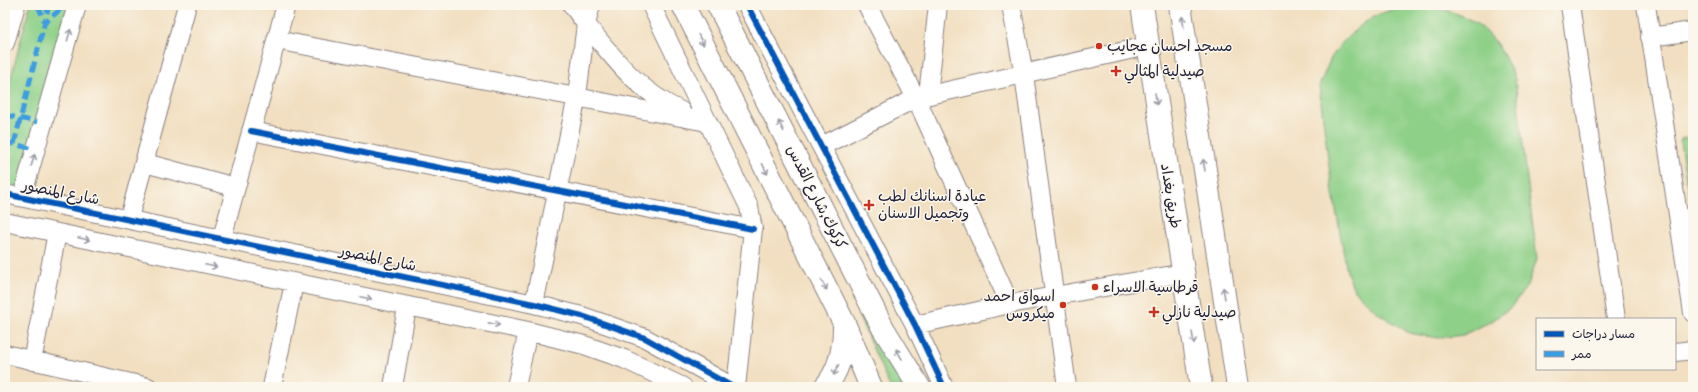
<svg xmlns="http://www.w3.org/2000/svg" width="1698" height="392" viewBox="0 0 1698 392" font-family="Itim,'Playpen Sans Arabic',sans-serif">
<style>
.green{fill:#8ed088;stroke:#587962}
.lines{fill:none;stroke-linecap:round;stroke-linejoin:round}
.minor-casing{stroke:#8a807e;stroke-width:20}
.major-casing{stroke:#8a807e;stroke-width:24}
.minor{stroke:#fff;stroke-width:18}
.major{stroke:#fff;stroke-width:22}
.quiet{stroke:#3c9ce2;stroke-width:5;stroke-dasharray:10 5;stroke-linecap:butt}
.cycleway-casing{stroke:#fbf7ec;stroke-width:8}
.cycleway{stroke:#0057b8;stroke-width:6}
.oneway{stroke:#9c9ca7}
.poi-dot{fill:#c8321e;stroke:#fbf7ec;stroke-width:1.5}
.labels{text-anchor:middle;dominant-baseline:central;stroke-width:3;stroke-linejoin:round;paint-order:stroke}
.poi-label{font-size:15px;fill:#22223b;stroke:#fbf7ec;text-anchor:start}
.street-label{font-size:15px;fill:#22223b;stroke:#fbf7ec}
</style>
<rect width="100%" height="100%" fill="#fbf7ec"/>
<filter id="ink" filterUnits="userSpaceOnUse"><feTurbulence type="fractalNoise" baseFrequency=".025" numOctaves="2"/><feDisplacementMap in="SourceGraphic" scale="8" xChannelSelector="R" yChannelSelector="G"/><feConvolveMatrix kernelMatrix="1 2 1 2 8 2 1 2 1" color-interpolation-filters="sRGB"/></filter>
<filter id="wash" filterUnits="userSpaceOnUse"><feTurbulence type="fractalNoise" baseFrequency=".012" numOctaves="4" result="noise"/><feDisplacementMap in="SourceGraphic" scale="16" xChannelSelector="R" yChannelSelector="G"/><feGaussianBlur stdDeviation="0.9" result="paint"/><feColorMatrix in="noise" values="0 0 0 0 0 0 0 0 0 0 0 0 0 0 0 0 0 1.4 0 .05"/><feComposite in="paint" operator="in"/></filter>
<g filter="url(#wash)">
<rect width="100%" height="100%" fill="#f2dfc1"/>
<!-- green -->
<path class="green" d="M30,5H68L16,202L5,199V100Z
M1426,6C1478,15 1495,32 1515,79L1537,259L1528,285L1511,307L1492,321L1463,335L1438,338L1409,333L1378,313L1354,290L1347,272L1331,182L1319,86L1331,58L1340,45L1356,29L1374,16L1400,7Z
M1693,136V197L1689,198L1680,142L1682,138Z
M869,311L909,387H890L858,315Z"/>
</g>
<g filter="url(#ink)">
<g class="lines">
<!-- minor casing -->
<g class="minor-casing">
<path id="minor" d="M591,5L586,24C615,60 638,91 681,111
M651,5L749,207L753,229L736,387
M747,5L915,325L944,387
M867,5L916,98L1010,304
M1011,5L1024,75L1067,387
M1570,5L1616,319
M1646,5L1693,313
M1650,37L1693,31
M276,40L707,122
M5,43L16,5
M928,95L938,5
M251,131L753,229
M822,146L916,98L1147,46
M145,163L235,187
M5,194L534,304L582,316L645,338L733,387
M22,197L77,5
M129,218L187,5
M5,222L528,331L584,345L624,359L683,387
M222,238L286,5
M534,304L577,96L586,24L572,5
M915,325L1010,304L1183,273
M1675,352L1693,350
M5,354L148,387
M32,361L57,233
M272,387L294,283
M393,387L407,307
M516,387L528,331"/>
</g>
<!-- major casing -->
<g class="major-casing">
<path id="major" d="M683,5L844,323L871,387
M718,5L883,328L919,387
M1142,5L1201,387
M1180,5L1238,387
M825,387C840,370 844,349 844,327"/>
</g>
<!-- minor -->
<use href="#minor" class="minor"/>
<!-- major -->
<use href="#major" class="major"/>
<!-- quiet -->
<path class="quiet" d="M38,5L45,23L65,5
M5,115L37,122
M5,142L30,148
M14,144L49,5"/>
<!-- cycleway casing -->
<g class="cycleway-casing">
<path id="cycleway" d="M747,5L915,325L944,387
M251,131L753,229
M5,194L534,304L582,316L645,338L733,387"/>
</g>
<!-- cycleway -->
<use href="#cycleway" class="cycleway"/>
</g>
<!-- one-way arrows -->
<defs><path id="oneway-shaft" d="M-6 0H5M1.5-3L5.5 0L1.5 3" fill="none" stroke-width="1.6" stroke-linecap="round" stroke-linejoin="round"/></defs>
<g class="oneway">
<use href="#oneway-shaft" transform="translate(1183 22) rotate(-99)"/>
<use href="#oneway-shaft" transform="translate(69 35) rotate(-74)"/>
<use href="#oneway-shaft" transform="translate(701 40) rotate(63)"/>
<use href="#oneway-shaft" transform="translate(1156 99) rotate(81)"/>
<use href="#oneway-shaft" transform="translate(781 126) rotate(-117)"/>
<use href="#oneway-shaft" transform="translate(33 160) rotate(-74)"/>
<use href="#oneway-shaft" transform="translate(1204 165) rotate(-99)"/>
<use href="#oneway-shaft" transform="translate(765 169) rotate(64)"/>
<use href="#oneway-shaft" transform="translate(84 239) rotate(12)"/>
<use href="#oneway-shaft" transform="translate(211 266) rotate(12)"/>
<use href="#oneway-shaft" transform="translate(824 285) rotate(62)"/>
<use href="#oneway-shaft" transform="translate(1224 293) rotate(-99)"/>
<use href="#oneway-shaft" transform="translate(366 298) rotate(12)"/>
<use href="#oneway-shaft" transform="translate(494 324) rotate(11)"/>
<use href="#oneway-shaft" transform="translate(1193 338) rotate(81)"/>
<use href="#oneway-shaft" transform="translate(899 354) rotate(-121)"/>
<use href="#oneway-shaft" transform="translate(836 370) rotate(115)"/>
</g>
</g>
<!-- markers -->
<g class="poi-dot">
<circle cx="1099" cy="46" r="4"/>
<path d="M1114 65h4v4h4v4h-4v4h-4v-4h-4v-4h4z"/>
<path d="M867 199h4v4h4v4h-4v4h-4v-4h-4v-4h4z"/>
<circle cx="1095" cy="287" r="4"/>
<circle cx="1063" cy="305" r="4"/>
<path d="M1152 306h4v4h4v4h-4v4h-4v-4h-4v-4h4z"/>
</g>
<g class="labels">
<!-- poi labels -->
<g class="poi-label">
<text x="1107" y="46">مسجد احسان عجايب</text>
<text x="1124" y="71">صيدلية المثالي</text>
<text x="878" y="196">عيادة اسنانك لطب<tspan x="878" dy="17">وتجميل الاسنان</tspan></text>
<text x="1103" y="287">قرطاسية الاسراء</text>
<text x="1055" y="296" text-anchor="end">اسواق احمد<tspan x="1055" dy="17">ميكروس</tspan></text>
<text x="1162" y="312">صيدلية نازلي</text>
</g>
<!-- street labels -->
<g class="street-label">
<text transform="translate(61 192) rotate(11)">شارع المنصور</text>
<text transform="translate(1171 196) rotate(81)">طريق بغداد</text>
<text transform="translate(817 197) rotate(63)">كركوك,شارع القدس</text>
<text transform="translate(378 258) rotate(12)">شارع المنصور</text>
</g>
</g>
<!-- margin -->
<rect width="1698" height="392" fill="none" stroke="#fbf7ec" stroke-width="20"/>
<!-- legend -->
<rect x="1536" y="318" width="140" height="52" fill="#fbf7ec" stroke="#a4a2a5"/>
<rect x="1544" y="331" width="20" height="6" fill="#0057b8" stroke="#a4a2a5"/>
<text x="1572" y="338" font-size="12" fill="#22223b">مسار دراجات</text>
<rect x="1544" y="351" width="20" height="6" fill="#3c9ce2" stroke="#a4a2a5"/>
<text x="1572" y="358" font-size="12" fill="#22223b">ممر</text>
</svg>
